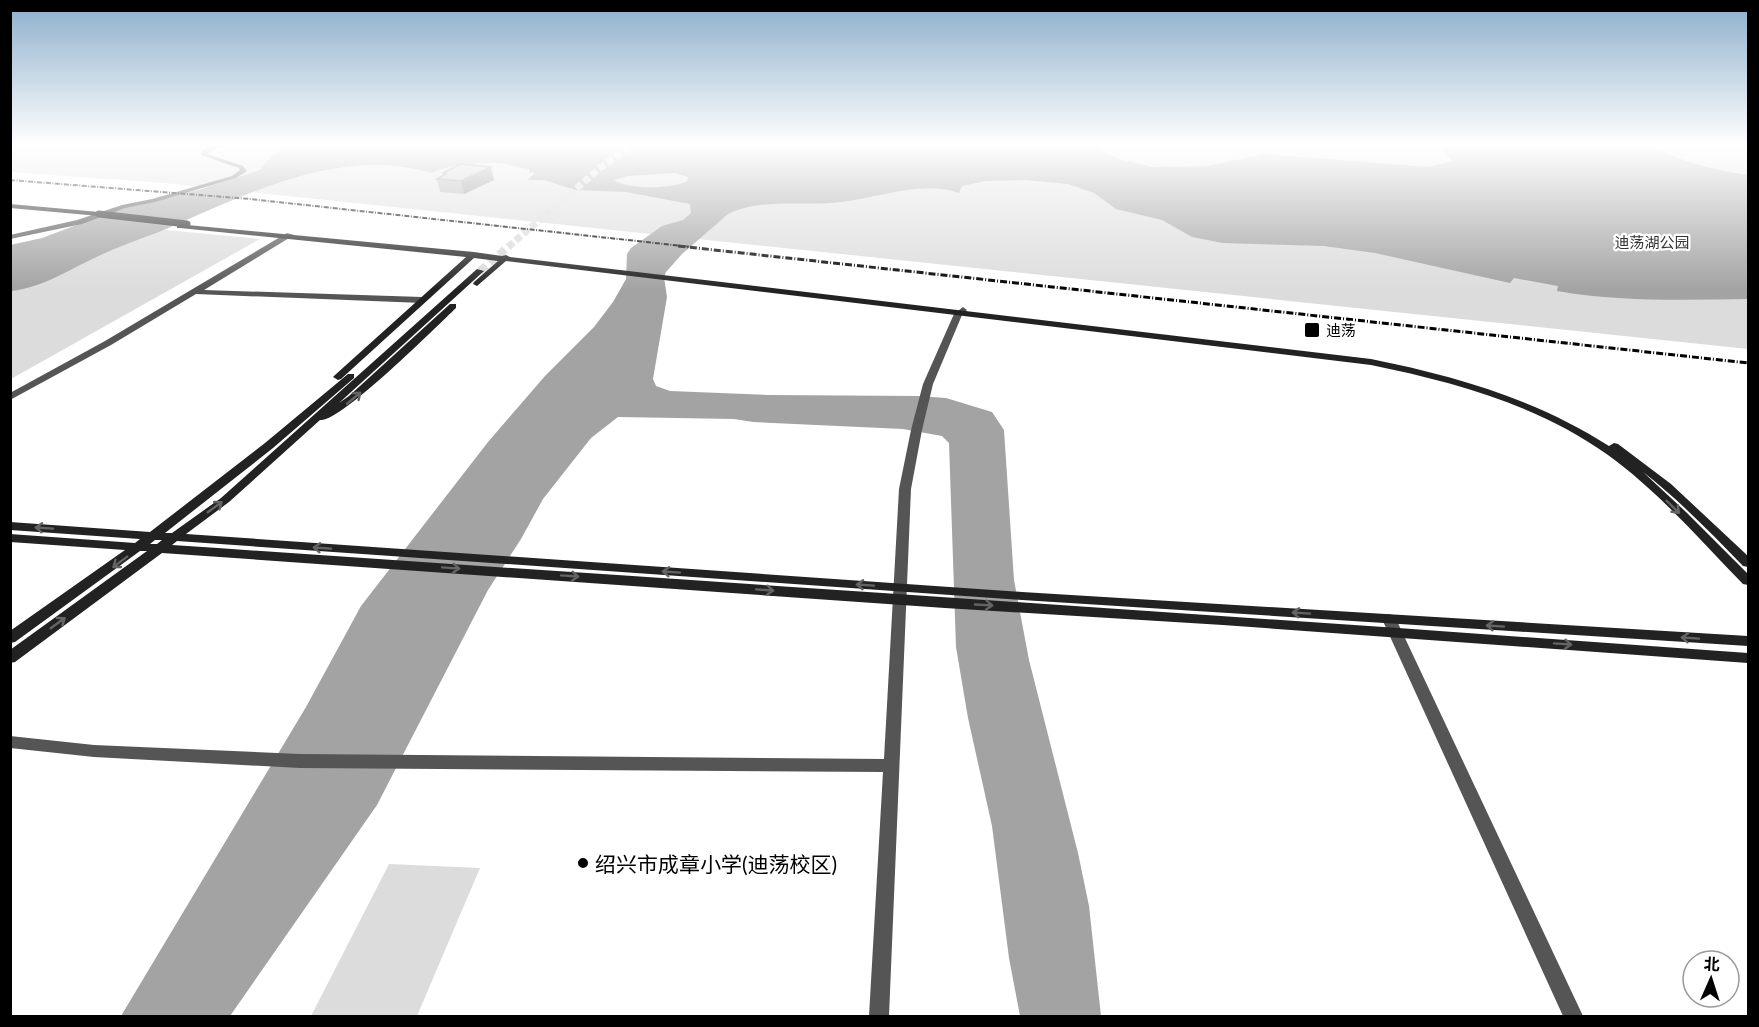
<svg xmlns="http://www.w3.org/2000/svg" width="1759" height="1027" viewBox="0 0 1759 1027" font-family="Lato,'Noto Sans SC',sans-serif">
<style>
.green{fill:#dcdcdc}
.water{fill:#a3a3a3;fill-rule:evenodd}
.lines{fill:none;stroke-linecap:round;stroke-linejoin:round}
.secondary-tunnel-far1{stroke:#d9d9d9;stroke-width:7;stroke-dasharray:7 3;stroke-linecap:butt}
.secondary-tunnel{stroke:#d9d9d9;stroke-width:8;stroke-dasharray:8 4.5;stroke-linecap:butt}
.street{fill:#555;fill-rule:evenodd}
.secondary{fill:#222;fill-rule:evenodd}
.rail-far1{stroke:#000;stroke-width:2;stroke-dasharray:5 1.5 1 1.5;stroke-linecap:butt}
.rail{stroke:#000;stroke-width:3;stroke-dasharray:7 2 1 2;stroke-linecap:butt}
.secondary-bridge{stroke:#222;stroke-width:7}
.wall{fill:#a9a9a9}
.shaded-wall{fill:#898989}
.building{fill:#c4c4c4;stroke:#898989;stroke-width:1.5}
.oneway{stroke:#646464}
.poi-dot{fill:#000;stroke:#fff;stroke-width:2}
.labels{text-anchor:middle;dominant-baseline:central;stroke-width:4.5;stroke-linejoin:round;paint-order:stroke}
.far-park-label{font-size:15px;fill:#333;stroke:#fff}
.far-poi-label{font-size:15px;fill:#000;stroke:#fff;text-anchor:start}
.near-poi-label{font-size:21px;fill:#000;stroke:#fff;text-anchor:start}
</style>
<rect width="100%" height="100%" fill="#fff"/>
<!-- green -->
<path class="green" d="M10,146H1748V349L164,183L11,172Z
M156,229L260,239L11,379V286Z
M389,864L480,868L417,1016H311Z"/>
<!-- water -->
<path class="water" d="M286,146H1106L1099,149L1119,159L1153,167L1208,166L1264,154L1429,167L1453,161L1439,146H1652C1683,163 1714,170 1748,175V299C1684,300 1620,302 1557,291L1558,286L1514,278L1510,283L1375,253L1324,246L1223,243L1192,237L1162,220L1116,209L1094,193L1068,184L1024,180L986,181L962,186L959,193C921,180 879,198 841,202C804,207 763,197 728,214L682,254L666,272L664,277L667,297L653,379L656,386L670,391L769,395L918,396L946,398L992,412L1004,430L1014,580L1029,660L1078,853L1089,906L1101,1016H1020L1009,958L992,826L968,718L956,647L949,443L942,436L903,429L753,422L734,419L618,417L591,438L543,499L521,539L488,590L377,805L230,1016H121L306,707L361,606L488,442L545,376L594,327L613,302L626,279L627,254L631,248L662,226L683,220L691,213L690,204L626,192L575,190L544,180H527L535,173L529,172V169C521,168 514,166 506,164C489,161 446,164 432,173C343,147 255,190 175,225C151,236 126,243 103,254C73,267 43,288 11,291L10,245L42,238L119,209L202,189L260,170L272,155ZM675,173L688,177L687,181C673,189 627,190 614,180L627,176Z"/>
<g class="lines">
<!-- secondary-tunnel-far1 -->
<path class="secondary-tunnel-far1" d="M508,247L600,168L631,146"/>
<!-- secondary-tunnel -->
<path class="secondary-tunnel" d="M480,271L509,246"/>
<!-- street -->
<path class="street" d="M227,146L212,150L207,154L243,166L247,171L236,178L155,202L125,208L82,224L10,239V235L77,220L122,205L152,199L232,176L240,170L239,168L201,155L202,151L210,146Z
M287,233L294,235L204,290L422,297L426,300L422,303L196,294L111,345L10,400V393L105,341Z
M963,307L967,310L962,315L933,384L922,430L911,489L889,1016H869L883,772L300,768L94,757L10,748V736L94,745L300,754L884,759L899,489L911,430L923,384L954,314Z
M1389,614L1394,616L1396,619L1583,1016H1563L1382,619L1384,616Z"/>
<!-- secondary -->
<path class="secondary" d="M10,204L99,212L103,214L99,216L10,208Z
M177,224L474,252L502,256L506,255L510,257L1371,359C1455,376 1536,399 1609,446L1614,443L1618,444L1671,484L1748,556V567L1743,566C1711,533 1679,500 1643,472L1686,512L1748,574V585L1743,584C1700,540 1658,491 1608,455C1538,405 1454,382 1371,365L506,261L477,286L473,284L474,282L498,261L474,258L341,379L338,380L333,377L335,375L466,257L180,228H177Z
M477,269L484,271L339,403L349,396L450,304H456V308C437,326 339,424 320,420L229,502L186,534L1022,592L1748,636V646L1022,600L177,541L172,545C697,581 1223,615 1748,653V663L1223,625L945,608L162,553L15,662L10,663V650L147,551H140L15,642L10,643V631L125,550L10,542V534L135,543L140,539L10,530V522L150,532L265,443L348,374H354V378L273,448L165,533H172L221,498ZM155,540H162L157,544H150Z"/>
<!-- rail-far1 -->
<path class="rail-far1" d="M10,180L250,199L692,247"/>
<!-- rail -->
<path class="rail" d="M678,246L1748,363"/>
<!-- secondary-bridge -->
<path class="secondary-bridge" d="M99,214L187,224"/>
</g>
<!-- wall -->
<path class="wall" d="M443,173L494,180L464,194L440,192L437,179L443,175Z"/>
<!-- shaded-wall -->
<path class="shaded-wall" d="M491,167L494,180L464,194L461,181Z"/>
<!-- building -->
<path class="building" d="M460,164L491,167L461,181L437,179L446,174L443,173Z"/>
<!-- one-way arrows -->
<defs><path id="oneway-shaft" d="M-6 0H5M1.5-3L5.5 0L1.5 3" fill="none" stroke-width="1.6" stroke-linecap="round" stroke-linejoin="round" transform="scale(1.5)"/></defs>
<g class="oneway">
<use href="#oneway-shaft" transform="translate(354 398) rotate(-40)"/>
<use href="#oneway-shaft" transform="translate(215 507) rotate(-36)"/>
<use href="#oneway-shaft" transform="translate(1673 507) rotate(44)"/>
<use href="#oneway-shaft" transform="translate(44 528) rotate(-176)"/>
<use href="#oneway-shaft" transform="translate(322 548) rotate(-176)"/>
<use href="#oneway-shaft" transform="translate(120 562) rotate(143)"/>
<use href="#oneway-shaft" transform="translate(451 568) rotate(4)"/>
<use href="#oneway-shaft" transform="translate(671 572) rotate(-176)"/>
<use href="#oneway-shaft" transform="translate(570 576) rotate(4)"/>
<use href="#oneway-shaft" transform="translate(865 585) rotate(-176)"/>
<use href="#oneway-shaft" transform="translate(765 590) rotate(4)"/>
<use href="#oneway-shaft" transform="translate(984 605) rotate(3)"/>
<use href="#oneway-shaft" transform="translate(1301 613) rotate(-176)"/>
<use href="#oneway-shaft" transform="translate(58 623) rotate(-36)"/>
<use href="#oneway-shaft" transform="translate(1495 626) rotate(-176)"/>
<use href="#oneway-shaft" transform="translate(1690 638) rotate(-176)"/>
<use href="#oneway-shaft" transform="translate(1563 644) rotate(4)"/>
</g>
<!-- sky -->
<linearGradient id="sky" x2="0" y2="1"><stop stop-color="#8cadcc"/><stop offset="0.5" stop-color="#fff"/><stop offset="1" stop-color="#fff" stop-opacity="0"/></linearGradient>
<rect width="1759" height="290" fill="url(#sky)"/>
<!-- markers -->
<g class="poi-dot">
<rect x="1304" y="322" width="16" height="16" rx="3"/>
<circle cx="583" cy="863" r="6"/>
</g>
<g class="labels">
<!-- far-park labels -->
<g class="far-park-label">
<text x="1652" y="242">迪荡湖公园</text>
</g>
<!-- far-poi labels -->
<g class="far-poi-label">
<text x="1326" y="330">迪荡</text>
</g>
<!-- near-poi labels -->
<g class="near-poi-label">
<text x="595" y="863">绍兴市成章小学(迪荡校区)</text>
</g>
</g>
<!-- border -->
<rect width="1759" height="1027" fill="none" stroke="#000000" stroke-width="24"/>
<!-- north arrow -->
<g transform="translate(1711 979) rotate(3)"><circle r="28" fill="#ffffff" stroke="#999999" stroke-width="1.5"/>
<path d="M0-4.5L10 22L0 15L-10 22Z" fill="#000000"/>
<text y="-9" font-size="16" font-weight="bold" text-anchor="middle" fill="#000000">北</text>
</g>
</svg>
